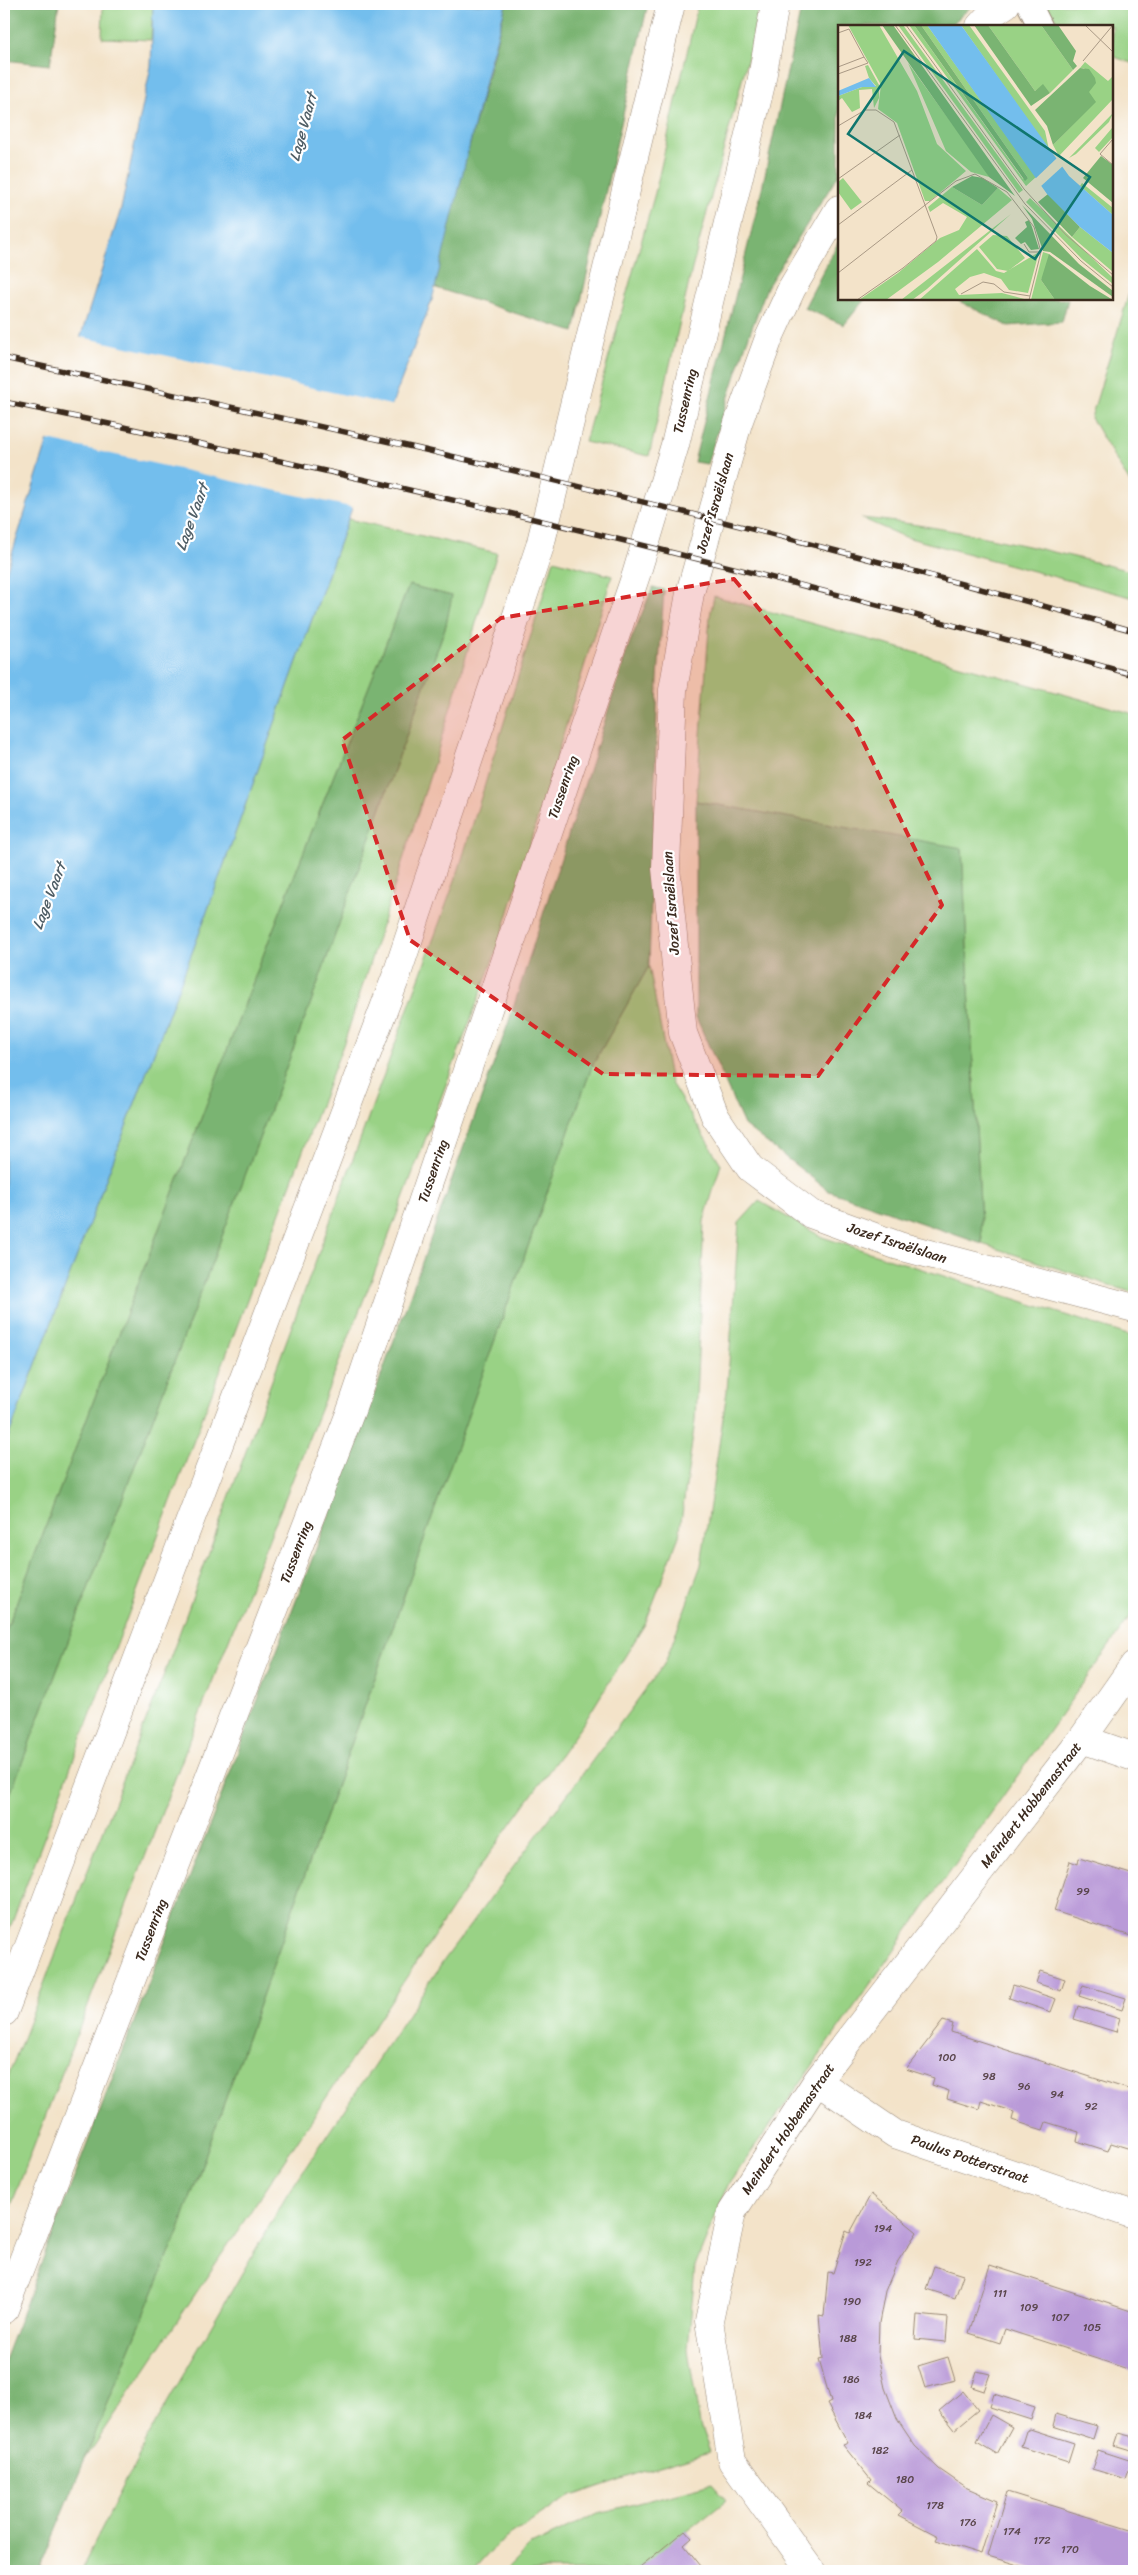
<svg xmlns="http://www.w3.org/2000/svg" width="1138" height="2575" viewBox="0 0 1138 2575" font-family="Sriracha,sans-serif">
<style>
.green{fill:#99d285;stroke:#6a7e52}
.forest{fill:#7ab472;stroke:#5a6f48}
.water{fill:#73beed;stroke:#577486}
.pier{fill:#f3e3c9}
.building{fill:#b99ad8}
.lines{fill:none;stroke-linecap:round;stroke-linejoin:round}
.lane-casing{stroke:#978674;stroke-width:26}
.street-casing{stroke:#978674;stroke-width:29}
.highway-casing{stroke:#978674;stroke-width:29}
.lane{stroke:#fff;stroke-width:24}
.street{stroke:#fff;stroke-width:28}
.highway{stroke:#fff;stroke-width:28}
.rail-casing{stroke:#3b2a1e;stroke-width:5.5}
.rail{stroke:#fff;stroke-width:4;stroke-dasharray:11;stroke-linecap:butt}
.marked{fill:#d62828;fill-opacity:0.2;stroke:#d62828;stroke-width:4;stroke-dasharray:10 6;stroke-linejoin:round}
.labels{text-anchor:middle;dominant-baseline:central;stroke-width:4.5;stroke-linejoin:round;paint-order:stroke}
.number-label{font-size:11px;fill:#5a464c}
.street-label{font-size:14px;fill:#3b2a1e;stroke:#fff}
.water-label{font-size:15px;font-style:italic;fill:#4f5e66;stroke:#fff}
.inset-road{fill:none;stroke:#a99985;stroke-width:1}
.view{fill:#0f766e;fill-opacity:0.15;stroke:#0f766e;stroke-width:2.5}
.inset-edge{fill:none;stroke:#3b2a1e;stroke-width:2.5}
</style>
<rect width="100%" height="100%" fill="#fff"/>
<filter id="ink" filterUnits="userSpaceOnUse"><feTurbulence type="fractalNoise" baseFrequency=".02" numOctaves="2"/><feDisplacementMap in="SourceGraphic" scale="10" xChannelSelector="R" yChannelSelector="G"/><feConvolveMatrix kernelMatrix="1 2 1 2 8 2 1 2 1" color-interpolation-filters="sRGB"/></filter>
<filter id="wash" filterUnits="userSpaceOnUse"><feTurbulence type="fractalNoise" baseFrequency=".0096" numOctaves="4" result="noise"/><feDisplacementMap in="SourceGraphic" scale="20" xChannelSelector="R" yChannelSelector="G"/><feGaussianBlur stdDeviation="1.12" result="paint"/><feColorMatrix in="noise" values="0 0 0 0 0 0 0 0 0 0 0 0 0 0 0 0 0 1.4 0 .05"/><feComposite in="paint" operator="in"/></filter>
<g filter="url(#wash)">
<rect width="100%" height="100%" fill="#f3e3c9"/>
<!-- green -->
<path class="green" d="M103,4H153L151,40L102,38Z
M698,4H759L751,46L692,269L649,456L585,442L655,193Z
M1053,4H1134V64L1112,56V26H1062L1045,7Z
M1134,277V490L1091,418Z
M861,518C954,527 1044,549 1134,572V598L902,536Z
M348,519L497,553L435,760L346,1037L4,1944V1810L311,1002L446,625L451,596L409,585L269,940L4,1636V1448L199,934Z
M554,560L612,576L498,947L385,1246L209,1690L4,2224V2087L171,1656L458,872Z
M714,596L1134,714V1293L982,1244L962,849L696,801L710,616Z
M649,966L671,1083L721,1164L704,1221L695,1421L679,1536L645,1624L587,1718L480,1867L84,2461L179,2230L592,1066Z
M759,1201L822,1237L1134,1337V1611L728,2185L695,2266L688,2350L700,2425L710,2452L645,2471L569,2497L497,2544L473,2571H80L155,2424L287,2195L445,1959L665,1663L701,1565L727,1391L739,1223Z
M712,2484L726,2500L636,2571H505L531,2545L599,2513Z"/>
<!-- forest -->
<path class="forest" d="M4,4H59L50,65L4,60Z
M506,4H648L574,332L433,287Z
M802,4H974L950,26H839V174L767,287L746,344L707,464L694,462L761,193Z
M839,241V299H865L844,325L804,308Z
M955,299H1068L1062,322L1008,326Z
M409,585L452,596L446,625L311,1002L4,1810V1636L269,940Z
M653,587L664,590L658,680L649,966L592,1066L179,2230L39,2571H4V2360L359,1437L508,1024L630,642Z
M696,801L962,848L982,1244L829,1191L744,1125L696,1017Z"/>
<!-- water -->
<path class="water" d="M153,4H506L488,69L432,300L348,519L199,934L4,1448V579L121,209L151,66Z"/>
<!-- pier -->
<path class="pier" d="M77,336L395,406L355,508L44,439Z"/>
<g id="blocks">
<!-- building -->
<path class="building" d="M1079,1858L1134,1875V1937L1054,1911L1070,1861L1078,1864Z
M1040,1971L1065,1979L1061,1991L1036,1983Z
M1013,1985L1056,1999L1051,2012L1009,1998Z
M1083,1985L1126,1998L1122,2010L1079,1996Z
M1078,2006L1120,2019L1116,2032L1074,2019Z
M943,2021L953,2024L951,2032L1134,2091V2150L1111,2143L1108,2151L1077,2141L1079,2132L1046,2122L1043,2130L1027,2125L1012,2120L1014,2112L981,2101L979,2109L947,2099L949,2091L932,2085L934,2078L906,2069Z
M871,2194L917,2232L898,2261L885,2291L879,2323L878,2356L885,2388L897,2419L915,2446L939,2469L965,2487L997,2501L981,2554L936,2540L938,2536L898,2515L902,2511L868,2483L871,2480L843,2445L848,2443L827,2404L831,2402L819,2360L823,2359L819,2315L824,2316L828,2272L833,2273L846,2231L850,2233Z
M990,2265L1134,2312V2371L1005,2329L1000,2343L969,2333Z
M934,2266L963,2275L955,2298L926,2289Z
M917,2315L948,2318L946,2342L915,2339Z
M948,2357L955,2380L925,2388L918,2366Z
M977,2371L990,2374L984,2391L972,2387Z
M963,2391L978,2410L954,2430L939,2411Z
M994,2394L1035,2407L1031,2420L990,2407Z
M1056,2414L1097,2426L1093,2439L1053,2426Z
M991,2415L1012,2427L997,2454L977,2442Z
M1030,2429L1074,2443L1068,2462L1021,2447L1026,2431Z
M1118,2433L1134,2437V2451L1114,2445Z
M1098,2450L1132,2461L1126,2479L1092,2469Z
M1007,2492L1134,2531V2571H1038L988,2556Z
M685,2530L692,2538L684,2545L705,2571H635Z"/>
</g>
</g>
<g filter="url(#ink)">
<use href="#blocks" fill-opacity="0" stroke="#978674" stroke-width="1"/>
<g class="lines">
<!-- lane casing -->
<g class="lane-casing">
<path id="lane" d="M1029,4L1040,26"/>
</g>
<!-- street casing -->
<g class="street-casing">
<path id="street" d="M980,26L991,14L1006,4
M839,209L792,288L769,338L738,423L690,593L673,690L666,868L683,1033L715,1116L750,1168L811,1214L899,1246L1134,1308
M1082,1739L1134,1757
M817,2081L895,2134L1134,2215
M811,2571L732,2461L709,2321L732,2212L817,2081L1082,1739L1134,1665"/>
</g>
<!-- highway casing -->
<g class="highway-casing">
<path id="highway" d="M4,2012L397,974L540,546L671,4
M4,2310L352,1408L636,575L675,445L761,84L775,4"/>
</g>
<!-- lane -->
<use href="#lane" class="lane"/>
<!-- street -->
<use href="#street" class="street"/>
<!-- highway -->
<use href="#highway" class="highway"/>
<!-- rail casing -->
<g class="rail-casing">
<path id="rail" d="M4,358C154,391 305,422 455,457C683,510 909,568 1134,631
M4,402C84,418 164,436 244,453C543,518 840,592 1134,675"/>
</g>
<!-- rail -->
<use href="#rail" class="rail"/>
</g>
</g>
<!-- marked area -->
<path class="marked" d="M734,579L853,721L942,905L818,1076L603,1074L410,940L342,740L501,618Z"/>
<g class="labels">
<!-- number labels -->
<g class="number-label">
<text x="1083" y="1891">99</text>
<text x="947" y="2057">100</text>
<text x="989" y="2076">98</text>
<text x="1024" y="2086">96</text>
<text x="1057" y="2094">94</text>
<text x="1091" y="2106">92</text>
<text x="883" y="2228">194</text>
<text x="863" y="2262">192</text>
<text x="1000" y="2293">111</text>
<text x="852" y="2301">190</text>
<text x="1029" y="2307">109</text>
<text x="1060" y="2317">107</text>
<text x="1092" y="2327">105</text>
<text x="848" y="2338">188</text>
<text x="851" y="2379">186</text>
<text x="863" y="2415">184</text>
<text x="880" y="2450">182</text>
<text x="905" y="2479">180</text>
<text x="935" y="2505">178</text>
<text x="968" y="2522">176</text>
<text x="1012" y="2531">174</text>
<text x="1042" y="2540">172</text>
<text x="1070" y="2549">170</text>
</g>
<!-- street labels -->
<g class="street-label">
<text transform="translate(685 401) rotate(-77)">Tussenring</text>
<text transform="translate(715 503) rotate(-74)">Jozef Israëlslaan</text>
<text transform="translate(563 787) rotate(-71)">Tussenring</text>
<text transform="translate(671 903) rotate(-94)">Jozef Israëlslaan</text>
<text transform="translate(433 1171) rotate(-71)">Tussenring</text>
<text transform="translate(897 1243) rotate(18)">Jozef Israëlslaan</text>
<text transform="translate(296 1552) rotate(-69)">Tussenring</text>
<text transform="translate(1031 1805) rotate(-52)">Meindert Hobbemastraat</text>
<text transform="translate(151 1930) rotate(-69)">Tussenring</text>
<text transform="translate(788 2129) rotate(-56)">Meindert Hobbemastraat</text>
<text transform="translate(970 2159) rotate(19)">Paulus Potterstraat</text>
</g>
<!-- water labels -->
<g class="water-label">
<text transform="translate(303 127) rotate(-75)">Lage Vaart</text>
<text transform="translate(192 517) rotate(-70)">Lage Vaart</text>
<text transform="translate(49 896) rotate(-69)">Lage Vaart</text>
</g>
</g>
<!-- overview -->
<g transform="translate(838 25)">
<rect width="275" height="275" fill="#f3e3c9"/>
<path d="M10,0H41L79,66L99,119L128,146L92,176H87L59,98L40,84L43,60ZM60,0H65L185,165L181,168ZM71,0H76L185,154L190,153L83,0H89L198,152L188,161ZM123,0H131L207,106L211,125ZM150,0H203L235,45L212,68L205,60L197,66ZM247,37L270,56L275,51V74L221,131L215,120L257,77L250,67L257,58L246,43H242ZM70,38L146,143L151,152L133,147L108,126ZM30,40L41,60V73L36,83L34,64L21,65L22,83L14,87L4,73L0,76V71L24,62L38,61L31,53L27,41ZM275,88L271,97L238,129L231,133ZM275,96V112L261,127L257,123L274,103ZM5,153L24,177L13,185L0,167V157ZM244,158L275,183V190L242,161ZM114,162L144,180L160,163L174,175L100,237L48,275H21L60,248L102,213L121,205L129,192L105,178L92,187L90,182ZM192,173L275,253V259L244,234L188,177ZM173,189L89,264L74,275H63ZM242,202L275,228V247L234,212ZM155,210L169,211L187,233L170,246L159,244L141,222ZM139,224L158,246L166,248L201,227L190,268L171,265L163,254L146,248L132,252L117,264L121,270L164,268L190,275H81ZM205,227L211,229L212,237L203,255L217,275H193Z" fill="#99d285"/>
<path d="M44,0H55L177,171L151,152ZM76,0H83L190,153L187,156ZM136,0H150L197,66L205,59L212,68L193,81ZM203,0H220L238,26L235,36L239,41L235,45ZM242,43L251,44L257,53L258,58L251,67L258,77L215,120L209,101L197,85ZM263,131L275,140V178L245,153ZM134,151L145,153L160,163L144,180L114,162ZM210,169L242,202L234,212L200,177ZM184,180L241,239L275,266V272L212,227L205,226L194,194ZM191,195L194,202L201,224L193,225L187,217L183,219L177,213L189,202L187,197ZM211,229L252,261L275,275H217L203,255Z" fill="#7ab472"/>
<path d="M89,0H123L231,151L275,190V228L242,202L209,169ZM31,53L38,62H24L0,71V66Z" fill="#73beed"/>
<path d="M220,132L226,140L202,162L196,155Z" fill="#f3e3c9"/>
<path class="inset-road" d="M57,0L187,179L243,236L275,262M68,0L186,164L228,210L275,250M247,0L275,27M0,8L11,4L26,32M245,36L275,0M0,42L26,32L30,38L0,49M0,101L27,85H38L56,97L99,212L98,216L65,243L19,275M275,114L262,129L275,140M0,154L62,110M0,200L74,145M186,219L191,227H203M0,248L118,156L137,149L169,167L196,202L203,227L191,275M123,269L145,257L156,259L166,267L192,271"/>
<path class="view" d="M66,26L252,152L197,234L10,109Z"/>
<rect width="275" height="275" class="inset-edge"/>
</g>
<!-- margin -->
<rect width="1138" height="2575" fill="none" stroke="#fff" stroke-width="20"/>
</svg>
